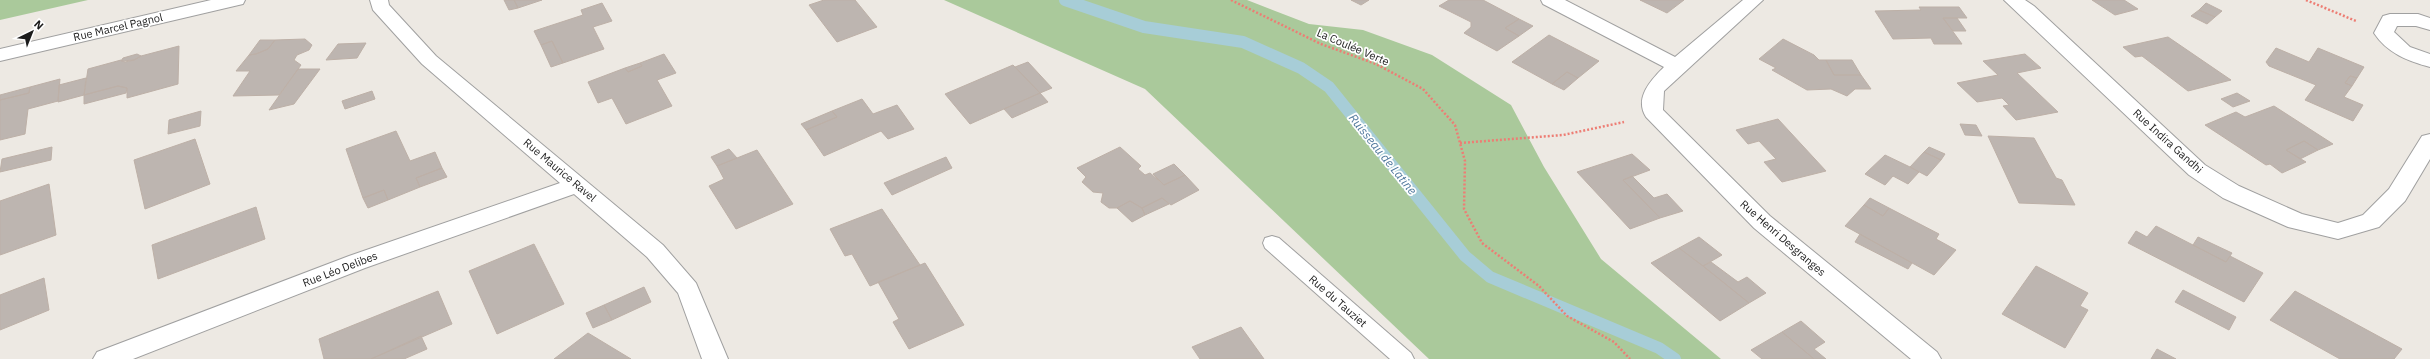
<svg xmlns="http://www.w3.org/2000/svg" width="2430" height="359" viewBox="0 0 2430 359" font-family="'IBM Plex Sans',sans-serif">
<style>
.forest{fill:#aac99b}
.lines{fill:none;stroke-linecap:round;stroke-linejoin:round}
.stream{stroke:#a7cdd7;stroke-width:12}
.building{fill:#bdb5b0;stroke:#bdb0a7}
.service-casing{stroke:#a0a0a0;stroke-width:2}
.minor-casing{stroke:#a0a0a0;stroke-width:2}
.path{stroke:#ed7d74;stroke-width:2.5;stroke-dasharray:2 2;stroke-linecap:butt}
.service{fill:#fff;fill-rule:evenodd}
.minor{fill:#fff;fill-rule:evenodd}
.labels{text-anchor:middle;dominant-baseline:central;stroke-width:3.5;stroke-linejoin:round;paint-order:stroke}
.street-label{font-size:11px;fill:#1c1c1c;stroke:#fff}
.water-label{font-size:12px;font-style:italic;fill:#4f779c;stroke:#fff}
</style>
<rect width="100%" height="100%" fill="#ede9e3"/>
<!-- forest -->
<path class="forest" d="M0,0H88L0,20Z
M944,0H1247L1309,24L1363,30L1432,55L1511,105L1544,167L1601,259L1721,359H1429L1145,89Z"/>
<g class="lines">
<!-- stream -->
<path class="stream" d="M1065,0L1144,27L1243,42L1301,68L1329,87L1465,256L1490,277L1659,348L1675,359"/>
</g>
<!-- building -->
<path class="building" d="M504,0H514L518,8L509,10Z
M514,0H542L518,8Z
M824,0H855L877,27L837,42L809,5Z
M1351,0H1369L1361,5Z
M1449,0H1483L1519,19L1505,28L1519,36L1497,51L1464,33L1471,27V22L1439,6Z
M1640,0H1684L1667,13Z
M2092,0H2124L2138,9L2115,15Z
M602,3L612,21L593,27L604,49L563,63L552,41L541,45L534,31L583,15L581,10Z
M2206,3L2222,11L2215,17L2199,10Z
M1919,7H1959L1967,18H1943L1962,44H1934L1931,38L1893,39L1875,11L1921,10Z
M2199,10L2215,17L2207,24L2191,16Z
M1943,18H1957L1966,31H1953Z
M1519,19L1533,26L1519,36L1505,28Z
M1549,35L1599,61L1578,78L1567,72L1552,84L1512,62Z
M2168,37L2231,80L2188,91L2142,56L2135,57L2123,47Z
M305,39L312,45L309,50L297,55L294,60L301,65L279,95L233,96L250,71H236L249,55L256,54L268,49L275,40Z
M1783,39L1814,55L1819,60H1826L1834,75H1861L1871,89H1855L1847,96L1831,89L1807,90L1772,70L1776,68L1759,59Z
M260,40H275L268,49L256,54L249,55Z
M552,41L563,63L551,67L541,45Z
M366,43L357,58L326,60L338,44Z
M179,46L178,84L127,98V88L118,86L84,95L88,69L121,60L125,62L134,60L141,56Z
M2276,48L2309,62L2318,48L2364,67L2357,78L2350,76L2345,83L2352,86L2344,97L2363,105L2353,121L2305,100L2316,85L2269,66L2266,62Z
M137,54L141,56L134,60L121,61L123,58Z
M664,54L676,73L657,80L672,106L626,124L612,98L598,103L588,82L625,68L628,72L642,66L640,63Z
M2025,54L2041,68L2017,73L2058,112L2016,120L2003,106L2009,105L2002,98L1977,102L1957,83L1998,75L1983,61Z
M1826,60H1852L1861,75H1834Z
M1028,62L1052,88L1040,93L1015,67Z
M640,63L642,66L628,72L625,68Z
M1013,65L1040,93L970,124L945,94Z
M298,69H320L294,104L269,110Z
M1567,72L1578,78L1564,90L1552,84Z
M2350,76L2357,78L2352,86L2345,83Z
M86,78L84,95L58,102L59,85Z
M60,79L58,101L28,109L25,134L0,140V100L29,93L30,87Z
M118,86L127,88L126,93L84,104V95Z
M30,87L29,93L0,100V95Z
M372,91L375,99L345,109L342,101Z
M1040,93L1048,102L1012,118L1004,109Z
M2237,93L2250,101L2233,107L2221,99Z
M862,99L873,114L897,105L914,129L888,139L881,131L824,156L806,130L837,117L832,111Z
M2274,106L2333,144L2318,150L2304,141L2286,150L2306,162L2282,173L2270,164L2266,165L2205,125L2236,112L2245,117Z
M201,111L200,126L168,134L169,120Z
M832,111L837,117L806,130L801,124Z
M1778,119L1826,171L1782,182L1764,162L1776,159L1759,141L1748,144L1736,130Z
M1960,124L1976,125L1982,136L1965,135Z
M396,131L410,161L435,152L442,168L416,178L420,187L388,200L384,190L363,198L346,149Z
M1988,136L2034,138L2056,178L2062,180L2075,205L2019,203Z
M195,139L210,184L145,209L134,160Z
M2304,141L2318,150L2300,159L2286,150Z
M52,147L51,160L0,172L2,159Z
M1120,147L1141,166L1138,169L1145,175L1150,173L1164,185L1185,175L1199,190L1171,205L1162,198L1142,208L1130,201L1117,208H1109L1101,202L1103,193L1093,192L1082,182L1086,177L1077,168Z
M1929,147L1945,154L1941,160L1924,152Z
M729,149L737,158L717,166L711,157Z
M757,150L793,204L736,229L709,186L724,179L717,166Z
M1924,152L1941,160L1927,176L1910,167Z
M1632,154L1650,170L1623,180L1660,218L1630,229L1577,172Z
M1885,155L1910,167L1919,172L1908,184L1893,176L1885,185L1865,174Z
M946,157L952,168L892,195L884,183Z
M1174,164L1185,175L1164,185L1153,174Z
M442,168L447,177L420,187L416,178Z
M1632,176L1654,198L1667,194L1683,211L1660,218L1623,180Z
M49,184L56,235L0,255V201Z
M384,190L388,200L368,208L363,198Z
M1162,198L1169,204L1145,215L1142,208Z
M1870,198L1889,208L1883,216L1864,205Z
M1130,201L1142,208L1145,215L1132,222L1117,208Z
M1864,205L1883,216L1889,208L1939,234L1936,239L1956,250L1934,275L1845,226Z
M256,207L265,239L158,279L152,245Z
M882,209L920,265L870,286L852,254L845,256L830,229Z
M2156,226L2226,262L2230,256L2263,273L2244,302L2128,243L2136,231L2147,237Z
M1860,234L1912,263L1908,269L1855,242Z
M1699,237L1722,255L1703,266L1679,248Z
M2198,237L2232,253L2226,262L2193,245Z
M534,244L564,304L497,334L469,271Z
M1679,248L1703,266L1749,303L1720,321L1651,263Z
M1711,262L1738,282L1747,277L1766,293L1749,303L1703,266Z
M925,263L964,325L909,349L893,322L899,319L878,282Z
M2036,266L2088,293L2080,306L2088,310L2065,348L2002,314Z
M44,278L49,310L0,330V295Z
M644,287L651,302L612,320L604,305Z
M2183,290L2236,317L2229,330L2175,302Z
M438,291L452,324L371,359H324L319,339Z
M2295,291L2402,349L2394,359H2340L2270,320Z
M604,305L612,320L593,328L586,313Z
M1801,321L1825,342L1814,349L1826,359H1814L1782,332Z
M1241,327L1264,359H1200L1192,347Z
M1782,332L1814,359H1762L1751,350Z
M588,333L631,359H554Z
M421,336L427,349L404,359H371Z
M2157,349L2176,359H2151Z"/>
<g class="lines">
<!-- service casing -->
<g class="service-casing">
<path id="service" d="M1272,236L1279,238L1411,353L1414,359H1390L1265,248L1263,243L1265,238Z"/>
</g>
<!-- minor casing -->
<g class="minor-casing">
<path id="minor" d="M211,0H245L243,4L0,61V49Z
M370,0H388L389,5L436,56L663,245L696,283L728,359H702L678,293L647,257L574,194L365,268L133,359H93L97,352L349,256L560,183L422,64L373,10Z
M1541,0H1565L1675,57L1743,0H1763L1664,91L1663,110L1770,216L1937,352L1941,359H1911L1754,228L1646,117C1634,98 1651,80 1664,67L1543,4Z
M2004,0H2025L2034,6L2205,165L2239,186L2302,214L2338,223L2363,215L2389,189L2422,136L2430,134V159L2405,201L2379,227L2338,239L2288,227L2223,198L2189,175Z
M2390,14H2418L2430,18V30L2416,26H2397L2394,32L2410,47L2430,54V67C2408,61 2387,53 2374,33L2383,16Z"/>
</g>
<!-- path -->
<path class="path" d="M1231,0L1321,44L1376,64L1423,89L1455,125L1465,161L1464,209L1482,243L1539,286L1567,316L1614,342L1630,359
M2306,0L2356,21
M1460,143L1563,135L1624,122"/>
<!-- service -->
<use href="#service" class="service"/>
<!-- minor -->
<use href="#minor" class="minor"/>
</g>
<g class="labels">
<!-- street labels -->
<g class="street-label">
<text transform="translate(118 27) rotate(-13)">Rue Marcel Pagnol</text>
<text transform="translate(1353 47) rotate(23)">La Coulée Verte</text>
<text transform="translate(2168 141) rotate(42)">Rue Indira Gandhi</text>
<text transform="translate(560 170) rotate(40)">Rue Maurice Ravel</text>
<text transform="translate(1783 238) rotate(41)">Rue Henri Desgranges</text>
<text transform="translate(340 269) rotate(-21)">Rue Léo Delibes</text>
<text transform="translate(1338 301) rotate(41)">Rue du Tauziet</text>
</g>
<!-- water labels -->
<g class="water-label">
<text transform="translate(1383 154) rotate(51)">Ruisseau de Latine</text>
</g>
</g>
<!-- north arrow -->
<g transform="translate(32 32) rotate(43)" stroke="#ffffff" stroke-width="3" paint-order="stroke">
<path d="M0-3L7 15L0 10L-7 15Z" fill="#1c1c1c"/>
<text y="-6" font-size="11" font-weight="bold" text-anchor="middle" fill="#1c1c1c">N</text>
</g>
</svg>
